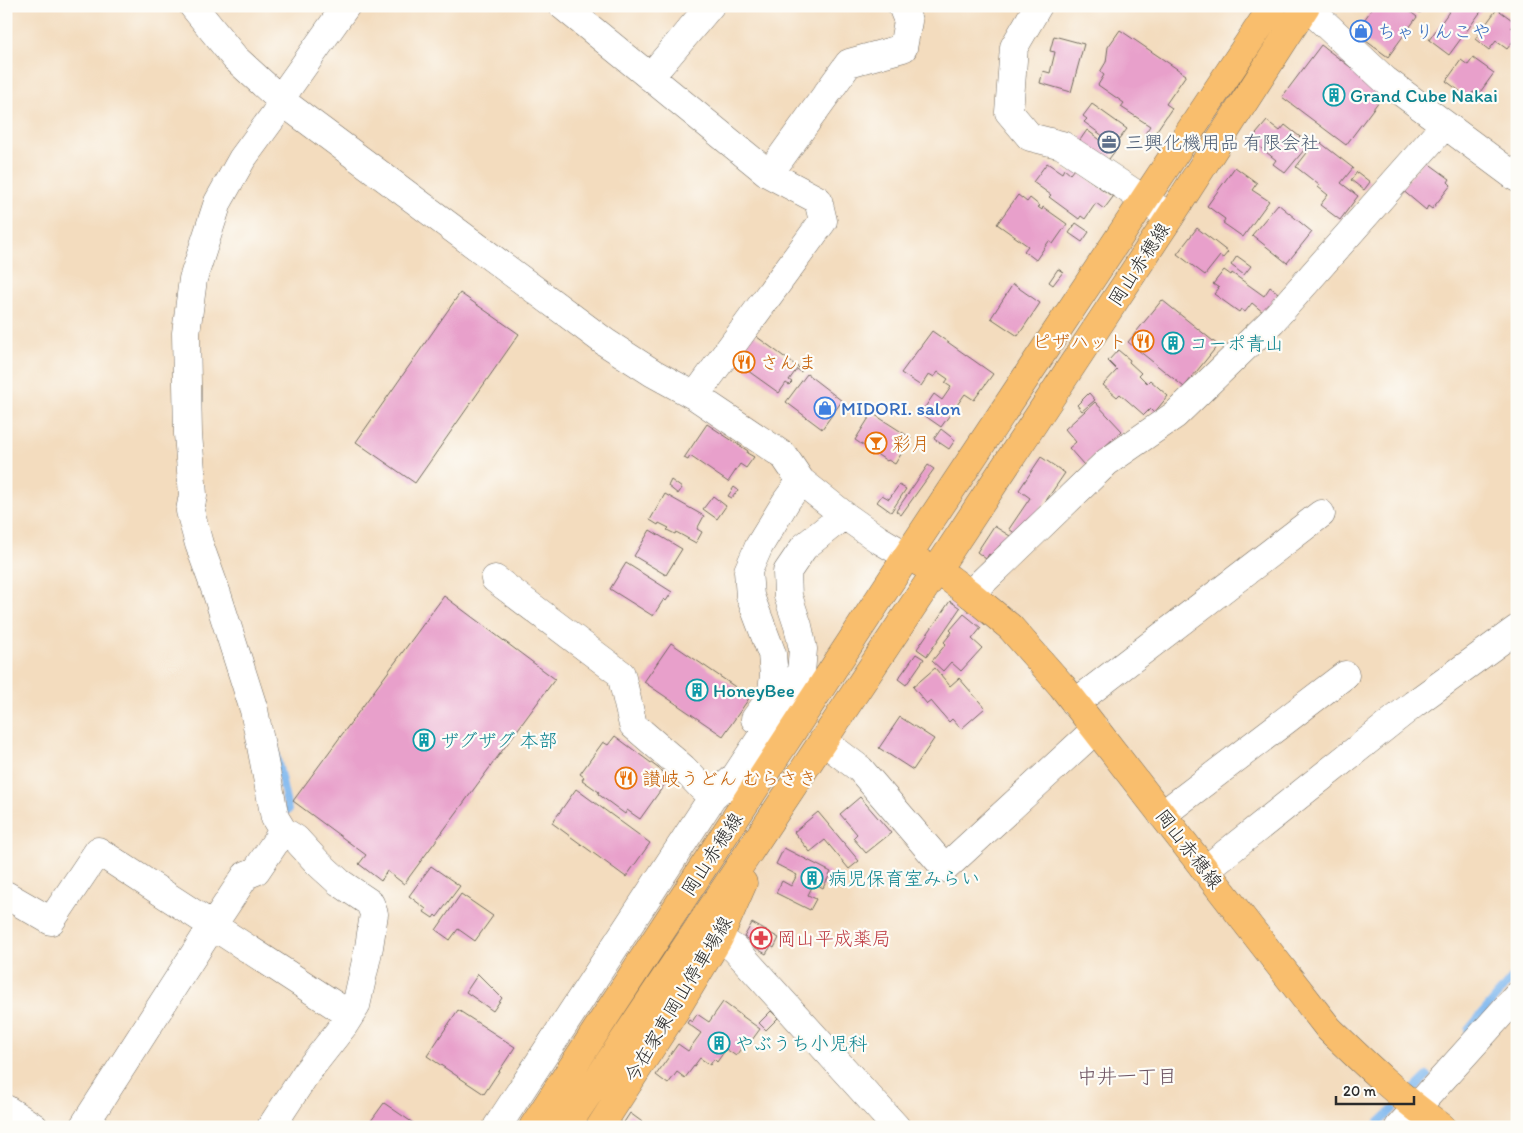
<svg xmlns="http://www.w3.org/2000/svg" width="1523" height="1133" viewBox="0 0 1523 1133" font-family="Itim,'Klee One',sans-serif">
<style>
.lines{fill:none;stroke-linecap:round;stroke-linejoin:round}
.stream{stroke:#7eb7ef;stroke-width:8}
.building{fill:#e8a0cb}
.minor-casing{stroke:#71695e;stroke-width:29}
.major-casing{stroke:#71695e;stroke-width:29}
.minor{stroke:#fff;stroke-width:28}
.major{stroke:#f9be6d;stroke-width:28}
.labels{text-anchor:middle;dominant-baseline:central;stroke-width:4.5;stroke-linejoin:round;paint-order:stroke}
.shop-label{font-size:19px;fill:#366cbe;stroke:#fdfcf7;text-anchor:start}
.culture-label{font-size:19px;fill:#0d838f;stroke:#fdfcf7;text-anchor:start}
.service-label{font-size:19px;fill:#4e5e75;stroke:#fdfcf7;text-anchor:start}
.street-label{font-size:19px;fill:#2b2b2b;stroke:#fdfcf7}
.food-label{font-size:19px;fill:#c56008;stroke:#fdfcf7;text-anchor:start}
.health-label{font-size:19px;fill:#be3a42;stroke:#fdfcf7;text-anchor:start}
.neighbourhood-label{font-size:20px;fill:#6d5463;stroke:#fdfcf7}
</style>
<rect width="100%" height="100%" fill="#fdfcf7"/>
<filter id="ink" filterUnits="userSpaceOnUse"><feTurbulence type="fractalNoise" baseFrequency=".02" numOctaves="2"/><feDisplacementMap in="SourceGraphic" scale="10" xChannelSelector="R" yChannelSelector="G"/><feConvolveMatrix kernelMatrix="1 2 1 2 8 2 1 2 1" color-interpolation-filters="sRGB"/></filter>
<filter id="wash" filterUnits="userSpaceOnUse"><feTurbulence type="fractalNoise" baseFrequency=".0096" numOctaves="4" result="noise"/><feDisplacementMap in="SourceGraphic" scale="20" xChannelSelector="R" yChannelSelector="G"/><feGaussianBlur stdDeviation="1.12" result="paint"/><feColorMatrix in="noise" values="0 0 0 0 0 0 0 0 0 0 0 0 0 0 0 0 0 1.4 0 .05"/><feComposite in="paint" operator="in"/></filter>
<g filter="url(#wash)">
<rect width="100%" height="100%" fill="#f3dcbe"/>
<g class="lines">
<!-- stream -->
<path class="stream" d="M273,739L288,810
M1468,1030L1517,972
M1415,1088L1427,1076
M1374,1127L1393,1109"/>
</g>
<g id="blocks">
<!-- building -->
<path class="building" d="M1374,6H1403L1417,17L1388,57L1355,33Z
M1411,6H1425L1420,13Z
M1453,6H1485L1449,55L1429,40Z
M1497,9L1515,22L1511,27L1517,32V36L1507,49L1496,41L1489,50L1475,39Z
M1120,30L1186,75L1166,104L1172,108L1151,139L1144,135L1150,126L1121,107L1124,103L1098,85L1104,75L1100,72L1106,62L1108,47Z
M1054,36L1084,44L1071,92L1040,83L1043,71L1050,73L1055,52L1050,51Z
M1321,45L1385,93L1346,145L1282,97Z
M1473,58L1494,73L1478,95L1473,92L1469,98L1446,81L1461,60L1468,65Z
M1092,104L1127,129L1115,145L1084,122L1087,119L1083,116Z
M1267,121L1280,131L1285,125L1309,144L1285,173L1273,164L1276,160L1251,140Z
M1087,130L1115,151L1106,163L1078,143Z
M1317,140L1353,168L1341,183L1358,196L1340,220L1320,205L1328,195L1318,187L1319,185L1296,167Z
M1424,160L1450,179L1448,182L1451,185L1432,209L1428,206L1426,210L1401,189Z
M1047,163L1062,173L1064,169L1070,174L1074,169L1113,197L1104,209L1096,203L1085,219L1081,216L1079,219L1049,197L1051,195L1033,182Z
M1235,167L1257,183L1252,190L1269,201L1243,237L1223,223L1225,219L1207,206Z
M1357,172L1370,182L1364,190L1351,180Z
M1018,195L1027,202L1030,198L1040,206L1038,207L1042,210L1043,207L1067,224L1053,244L1049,241L1036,260L1024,251L1028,246L997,224Z
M1278,204L1312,232L1287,263L1252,235Z
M1076,223L1089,232L1082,242L1069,233Z
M1197,228L1228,252L1223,258L1220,256L1205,275L1177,254Z
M1237,256L1251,266L1244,275L1231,265Z
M1058,269L1063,272L1053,285L1049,282Z
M1224,270L1231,275L1232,273L1264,296L1270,287L1278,293L1264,313L1252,303L1245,312L1241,309L1239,312L1214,294L1219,288L1213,284Z
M1013,284L1040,303L1018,336L991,318Z
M460,293L519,334L415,483L356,442Z
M1162,300L1218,345L1184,387L1128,342Z
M932,331L993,374L974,400L965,394L941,427L921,413L934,394L942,400L951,387L945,383L948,379L938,372L934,377L929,374L921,386L901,373Z
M753,334L802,370L801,372L797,369L789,380L792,382L789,385L786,383L779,393L737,363L743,355L739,353Z
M1118,350L1130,360L1129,362L1141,373L1139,375L1147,383L1150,380L1168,396L1154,413L1150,409L1144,415L1120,394L1117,397L1103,385L1117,370L1108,361Z
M807,374L842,401L822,429L786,402Z
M1089,393L1095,400L1082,411L1077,405Z
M1095,402L1122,431L1084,465L1069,448L1076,442L1065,429Z
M872,413L911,438L895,464L888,460L887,461L855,440Z
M707,424L748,451L747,453L754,457L746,468L740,464L728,482L690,456L688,460L684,458Z
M941,429L955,440L949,449L934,439Z
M1041,457L1065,473L1030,524L1017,535L1009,529L1030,498L1019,490Z
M928,465L934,469L901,515L896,511Z
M671,480L682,488L678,494L668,486Z
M899,485L906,489L891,512L877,502L882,495L889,499Z
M734,487L738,490L732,498L728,496Z
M665,494L704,516L697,529L702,532L696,543L676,532L675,534L667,530L669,528L659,523L658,525L650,520Z
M713,496L726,506L717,519L703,509Z
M994,526L1010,536L1003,546L1000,545L992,556L989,554L986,559L977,552Z
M650,530L682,549L666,575L634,556Z
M626,563L672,592L666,601L664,599L653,616L610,589Z
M444,596L555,679L404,884L387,871L381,881L359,864L366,855L293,801Z
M950,601L960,608L927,656L917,649Z
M964,614L981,628L972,639L982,648L961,671L951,662L943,671L932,661L946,644L944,642L952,632L950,630Z
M671,643L750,697L723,736L644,682Z
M916,654L924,659L906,685L898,679Z
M935,668L950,686L959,678L985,708L961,729L952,719L949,722L931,701L927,704L913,687Z
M900,717L934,739L913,770L879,748Z
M615,736L670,777L640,819L627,810L625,814L598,794L599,792L582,780L584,777L580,774L603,742L608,745Z
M576,789L650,843L626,877L552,823Z
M860,797L891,833L866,853L853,838L857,834L840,814Z
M818,812L859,861L849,869L825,840L810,852L794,832Z
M784,848L831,872L823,888L814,883L808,895L816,899L810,910L776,893L782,881L791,886L797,875L776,864Z
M431,866L460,886L437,917L435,915L433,918L424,912L426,909L409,896Z
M461,894L493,916L475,941L458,929L450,940L436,930Z
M752,923L779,938L774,948L771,946L766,954L754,947L756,944L744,937Z
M478,974L502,998L493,1011L466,992Z
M723,1002L760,1029L749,1044L745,1042L736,1056L726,1049L717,1062L714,1059L710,1065L700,1058L685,1078L677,1072L668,1084L656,1075L678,1044L688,1051L701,1033L687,1023L689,1020L692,1022L697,1014L709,1022Z
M458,1010L515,1047L484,1094L427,1056Z
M771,1011L778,1018L766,1030L759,1023Z
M384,1103L419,1127H371L368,1125Z
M630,1113L649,1127H621Z"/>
</g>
</g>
<g filter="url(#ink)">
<use href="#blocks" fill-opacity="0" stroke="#71695e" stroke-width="1"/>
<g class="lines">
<!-- minor casing -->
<g class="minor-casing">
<path id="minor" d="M193,6L235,58L283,102L605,342L653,373L695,396L784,456L801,481L844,515L878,539L907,556
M563,6L769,174L818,200L823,221L695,396
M1038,6L1014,47L1009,112L1030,137L1062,145L1170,217
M1306,6L1385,80L1517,178
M650,77L710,6
M769,174L849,63L903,48L908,21L902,6
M495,579L621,674L633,725L683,768L712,798
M970,594L1107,462L1175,415L1272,321L1445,125
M1075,703L1321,514
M755,719L771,697L774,676L772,654L750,596L748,571L759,546L787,500L801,481
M823,741L860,769L945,868L1096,729
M1162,815L1345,675
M1205,870L1414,704L1517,629
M6,895L51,921L98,851L350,1015
M700,926L735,949L896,1127
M6,1109L34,1127
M83,1127L213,925L246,875L256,871L283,831L275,818L254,710L217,594L199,544L190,511L193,495L188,434L186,333L193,279L218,202L242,159L275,114L288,88L346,6
M271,1127L307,1072L344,1025L356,1006L369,947L374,914L370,903L339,882L318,863L296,839L283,831
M497,1127L712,798L735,777L790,694L801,673L803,649L798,626L788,596L787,572L804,547L844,515
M1399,1127L1517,996"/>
</g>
<!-- major casing -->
<g class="major-casing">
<path id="major" d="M919,562L950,579L970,594L1010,627L1062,686L1329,1029C1365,1064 1401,1098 1442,1127
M533,1127L907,556L1273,6
M566,1127L936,571L1170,217L1306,6
M600,1127L675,1011L719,938L743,883"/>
</g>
<!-- minor -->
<use href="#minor" class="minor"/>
<!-- major -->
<use href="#major" class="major"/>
</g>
</g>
<!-- icons -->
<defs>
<g id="shop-ring" transform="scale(1.125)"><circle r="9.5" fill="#fdfcf7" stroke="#3f7fe0" stroke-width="1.5"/><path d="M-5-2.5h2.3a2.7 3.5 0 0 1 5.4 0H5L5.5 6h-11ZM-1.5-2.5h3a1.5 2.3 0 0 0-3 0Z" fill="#3f7fe0"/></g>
<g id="building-ring" transform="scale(1.125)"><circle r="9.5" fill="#fdfcf7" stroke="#0f9aa8" stroke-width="1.5"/><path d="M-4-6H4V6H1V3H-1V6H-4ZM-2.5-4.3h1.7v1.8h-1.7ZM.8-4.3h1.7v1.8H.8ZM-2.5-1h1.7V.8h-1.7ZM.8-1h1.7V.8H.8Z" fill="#0f9aa8"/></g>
<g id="office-ring" transform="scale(1.125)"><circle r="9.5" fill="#fdfcf7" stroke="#5c6f8a" stroke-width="1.5"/><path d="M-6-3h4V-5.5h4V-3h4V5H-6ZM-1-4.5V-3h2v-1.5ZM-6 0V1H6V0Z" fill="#5c6f8a"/></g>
<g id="restaurant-ring" transform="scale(1.125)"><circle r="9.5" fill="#fdfcf7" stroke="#e8710a" stroke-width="1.5"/><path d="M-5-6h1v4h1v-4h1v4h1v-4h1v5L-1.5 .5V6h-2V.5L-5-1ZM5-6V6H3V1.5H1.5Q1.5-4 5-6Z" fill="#e8710a"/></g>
<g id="bar-ring" transform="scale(1.125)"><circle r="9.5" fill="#fdfcf7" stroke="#e8710a" stroke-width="1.5"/><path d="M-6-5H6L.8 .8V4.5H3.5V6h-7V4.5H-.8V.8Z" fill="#e8710a"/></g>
<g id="pharmacy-ring" transform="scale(1.125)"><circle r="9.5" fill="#fdfcf7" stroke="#e0444e" stroke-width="1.5"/><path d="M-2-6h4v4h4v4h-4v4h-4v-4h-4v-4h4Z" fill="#e0444e"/></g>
</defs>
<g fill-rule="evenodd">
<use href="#shop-ring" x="1361" y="31"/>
<use href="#building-ring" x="1334" y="95"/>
<use href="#office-ring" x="1109" y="142"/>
<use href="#restaurant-ring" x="1143" y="341"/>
<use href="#building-ring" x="1173" y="343"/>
<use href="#restaurant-ring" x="744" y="362"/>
<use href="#shop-ring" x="825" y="408"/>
<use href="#bar-ring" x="876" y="443"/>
<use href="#building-ring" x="697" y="690"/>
<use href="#building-ring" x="424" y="740"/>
<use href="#restaurant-ring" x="626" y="778"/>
<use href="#building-ring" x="812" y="878"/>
<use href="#pharmacy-ring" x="761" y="938"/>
<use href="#building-ring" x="719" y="1043"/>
</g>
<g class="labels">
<!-- shop labels -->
<g class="shop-label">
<text x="1377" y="31">ちゃりんこや</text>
<text x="841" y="408">MIDORI. salon</text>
</g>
<!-- culture labels -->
<g class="culture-label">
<text x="1350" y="95">Grand Cube Nakai</text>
<text x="1189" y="343">コーポ青山</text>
<text x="713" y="690">HoneyBee</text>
<text x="440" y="740">ザグザグ 本部</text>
<text x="828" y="878">病児保育室みらい</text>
<text x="735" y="1043">やぶうち小児科</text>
</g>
<!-- service labels -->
<g class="service-label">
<text x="1125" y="142">三興化機用品 有限会社</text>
</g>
<!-- street labels -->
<g class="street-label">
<text transform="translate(1139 264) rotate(-57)">岡山赤穂線</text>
<text transform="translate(1189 849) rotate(52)">岡山赤穂線</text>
<text transform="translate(712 854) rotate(-57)">岡山赤穂線</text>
<text transform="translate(678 999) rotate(-59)">今在家東岡山停車場線</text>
</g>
<!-- food labels -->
<g class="food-label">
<text x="1127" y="341" text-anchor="end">ピザハット</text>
<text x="760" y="362">さんま</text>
<text x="892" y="443">彩月</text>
<text x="642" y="778">讃岐うどん むらさき</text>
</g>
<!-- health labels -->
<g class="health-label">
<text x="777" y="938">岡山平成薬局</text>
</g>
<!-- neighbourhood labels -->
<g class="neighbourhood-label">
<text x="1127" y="1076">中井一丁目</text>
</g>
</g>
<!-- margin -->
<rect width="1523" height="1133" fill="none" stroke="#fdfcf7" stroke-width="25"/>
<!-- scale -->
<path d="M1336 1096v8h78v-8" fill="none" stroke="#2b2b2b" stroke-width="2.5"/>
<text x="1343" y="1096" font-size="15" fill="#2b2b2b" stroke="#fdfcf7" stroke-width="4" paint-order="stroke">20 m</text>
</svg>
